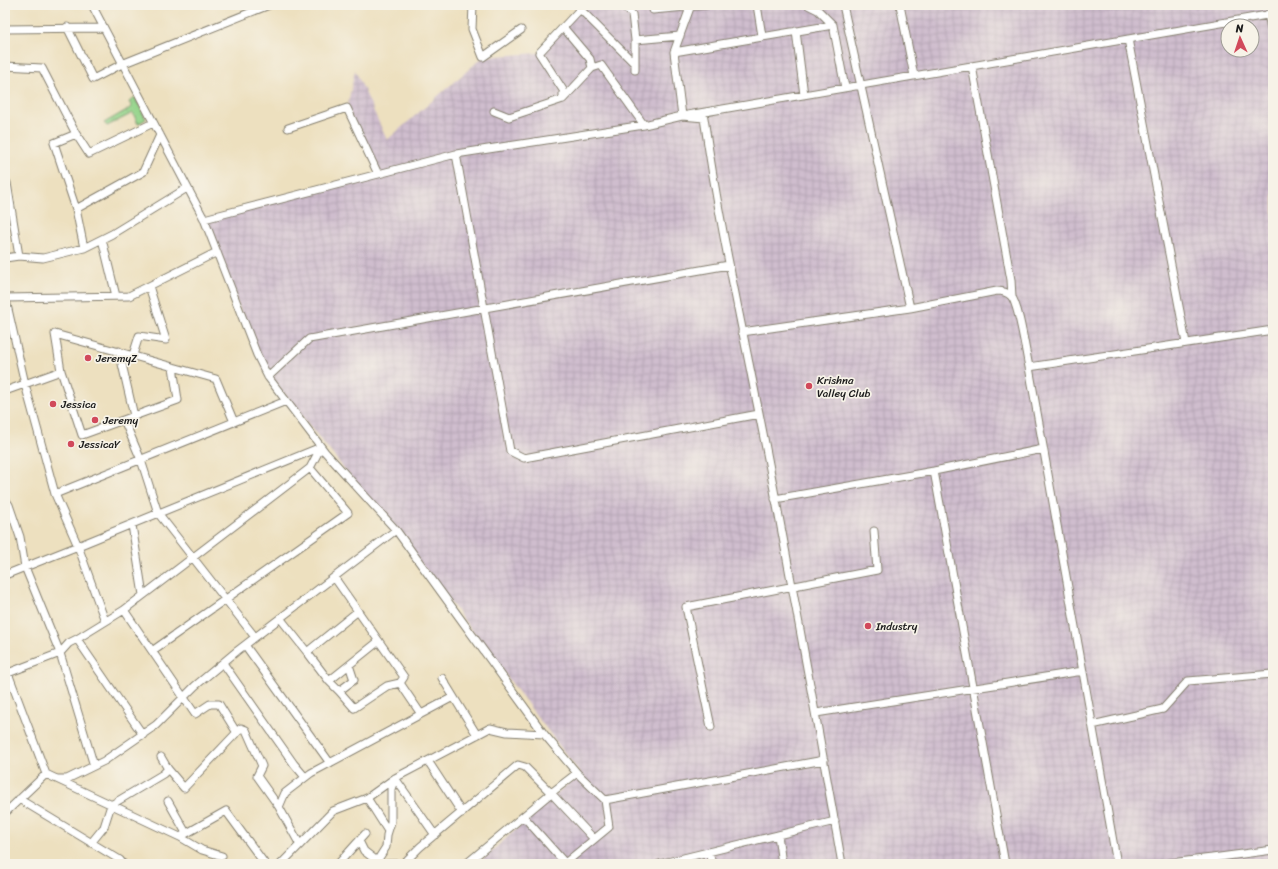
<svg xmlns="http://www.w3.org/2000/svg" width="1278" height="869" viewBox="0 0 1278 869" font-family="Sriracha,sans-serif">
<style>
.industrial{fill:url(#industrial-grid);fill-rule:evenodd}
.park{fill:url(#park-crowns);stroke:#587853}
.lines{fill:none;stroke-linecap:round;stroke-linejoin:round}
.street-casing{stroke:#847e6e;stroke-width:9}
.street{stroke:#fff;stroke-width:7}
.poi-dot{fill:#d1495b;stroke:#f7f3e8;stroke-width:1.5}
.labels{text-anchor:middle;dominant-baseline:central;stroke-width:3.5;stroke-linejoin:round;paint-order:stroke}
.poi-label{font-size:11px;fill:#1c1c1c;stroke:#f7f3e8;text-anchor:start}
</style>
<defs>
<pattern id="industrial-grid" width="8" height="8" patternUnits="userSpaceOnUse"><rect width="8" height="8" fill="#cfbdce"/><path d="M0 4h8M4 0v8" fill="none" stroke="#b1a2b0"/></pattern>
<pattern id="park-crowns" width="20" height="18" patternUnits="userSpaceOnUse"><rect width="20" height="18" fill="#94d48a"/><path d="M2 6a3 3 0 1 1 6 0M12 15a3 3 0 1 1 6 0" fill="none" stroke="#7fb576"/></pattern>
</defs>
<rect width="100%" height="100%" fill="#f7f3e8"/>
<filter id="ink" filterUnits="userSpaceOnUse"><feTurbulence type="fractalNoise" baseFrequency=".025" numOctaves="2"/><feDisplacementMap in="SourceGraphic" scale="8" xChannelSelector="R" yChannelSelector="G"/><feConvolveMatrix kernelMatrix="1 2 1 2 8 2 1 2 1" color-interpolation-filters="sRGB"/></filter>
<filter id="wash" filterUnits="userSpaceOnUse"><feTurbulence type="fractalNoise" baseFrequency=".012" numOctaves="4" result="noise"/><feDisplacementMap in="SourceGraphic" scale="16" xChannelSelector="R" yChannelSelector="G"/><feGaussianBlur stdDeviation="0.9" result="paint"/><feColorMatrix in="noise" values="0 0 0 0 0 0 0 0 0 0 0 0 0 0 0 0 0 1.4 0 .05"/><feComposite in="paint" operator="in"/></filter>
<g filter="url(#wash)">
<rect width="100%" height="100%" fill="#ede0bf"/>
<!-- industrial -->
<path class="industrial" d="M581,5H1273V864H477L580,773L425,569L263,368L204,219L378,174L347,108L355,70L387,140L483,57L539,53ZM1228,26H1252V50H1228Z"/>
<!-- park -->
<path class="park" d="M135,97L146,119L138,124L133,113L107,126L104,123L132,107L129,102Z"/>
</g>
<g filter="url(#ink)">
<g class="lines">
<!-- street casing -->
<g class="street-casing">
<path id="street" d="M92,5L204,219
M473,5L472,29L483,57L521,30
M622,5L632,14L635,40L680,36
M691,5L674,52L682,116L704,118C717,209 736,298 754,388C786,546 814,705 842,864
M757,5L762,36
M808,5L818,10L833,25L845,88
M843,5L910,308L997,291C1002,291 1008,293 1011,296C1019,304 1026,354 1029,367L1117,864
M900,5L914,76
M581,10L634,63
M653,10L707,5
M1268,14L1273,38
M67,27L93,79L122,64L269,5
M563,27L590,59L592,68L601,65L644,125
M5,29L103,28
M796,31L804,95
M1128,39L1186,343
M674,52L833,25
M5,66L42,68L76,134L89,154L153,123
M972,66L1011,280L1012,297
M635,70V40
M563,99L592,68
M494,111L509,117L563,99V90L539,53L584,5
M288,128L347,108L378,174
M76,134L54,143L76,209
M456,154L510,451L524,458L759,414
M7,183L19,256
M102,239L116,296
M84,248L76,209L143,172L160,135
M5,258L19,256L43,258L84,248L112,234L187,188
M5,296L25,384L55,494
M5,298L129,296L217,252
M742,332L910,308
M119,351L134,416
M133,355L139,336L166,340L149,286
M1029,367L1273,330
M61,371L82,435L178,400L173,367
M268,377L309,339L729,265
M5,391L61,371L55,334L216,379L234,422
M124,420L141,460L158,513L255,637
M934,471L1043,449
M5,499L9,505L20,537L25,567L60,653L8,673L46,774L180,837L226,811L265,864
M775,499L934,471L1005,864
M132,525L143,595
M5,575L78,546L55,494L286,401
M334,577L404,677L400,683L387,686L354,708L339,691
M124,610L310,468L321,447
M280,618L307,652L358,611
M105,621L78,546L321,447
M77,639L69,643L60,653L94,766
M245,645L330,763
M152,651L348,513L310,468
M307,652L329,681L379,641
M223,663L294,764L305,777
M442,678L477,735
M329,681L339,691L354,680L349,665
M400,683L421,714
M816,713L1083,671
M1092,725L1163,709L1188,681L1273,674
M711,727L686,607L877,570L874,531
M143,735L77,639L124,610L195,714L210,704H219L237,733
M824,760L605,800L577,773L544,734L396,530L325,452L268,377L257,355L204,219L456,154L644,125L682,116L1273,14
M428,761L462,813
M168,769L184,788L241,728L246,730L262,766L257,776L279,807
M577,773L551,793L594,839
M58,779H67L104,761L156,725L195,686L237,651L396,530
M367,798L388,831
M19,799L120,860L123,864
M168,801L186,833
M5,813L46,774
M524,817L565,863
M778,835L782,864
M180,837L202,850L222,856
M359,841L364,851L381,864
M91,843L104,827L111,805L163,774L168,769L161,757
M300,845L279,807L285,793L311,773L453,697
M709,852L712,864
M1212,858L1273,850
M377,861L386,847L387,835L391,822V789L395,778L435,835
M281,864L333,811L367,798L395,778L490,728L507,732L544,734
M338,864L365,834
M387,864H403
M403,864L420,847L518,765L525,767L551,793L466,864
M564,864L609,827L605,800
M659,864L835,821
M1162,864L1212,858L1213,864"/>
</g>
<!-- street -->
<use href="#street" class="street"/>
</g>
</g>
<!-- markers -->
<g class="poi-dot">
<circle cx="88" cy="358" r="4"/>
<circle cx="809" cy="386" r="4"/>
<circle cx="53" cy="404" r="4"/>
<circle cx="95" cy="420" r="4"/>
<circle cx="71" cy="444" r="4"/>
<circle cx="868" cy="626" r="4"/>
</g>
<g class="labels">
<!-- poi labels -->
<g class="poi-label">
<text x="96" y="358">JeremyZ</text>
<text x="817" y="380">Krishna<tspan x="817" dy="13">Valley Club</tspan></text>
<text x="61" y="404">Jessica</text>
<text x="103" y="420">Jeremy</text>
<text x="79" y="444">JessicaY</text>
<text x="876" y="626">Industry</text>
</g>
</g>
<!-- margin -->
<rect width="1278" height="869" fill="none" stroke="#f7f3e8" stroke-width="20"/>
<!-- north arrow -->
<g transform="translate(1240 38) rotate(357)"><circle r="19" fill="#f7f3e8" stroke="#9f9d96"/>
<path d="M0-3L7 15L0 10L-7 15Z" fill="#d1495b"/>
<text y="-6" font-size="11" font-weight="bold" text-anchor="middle" fill="#1c1c1c">N</text>
</g>
</svg>
